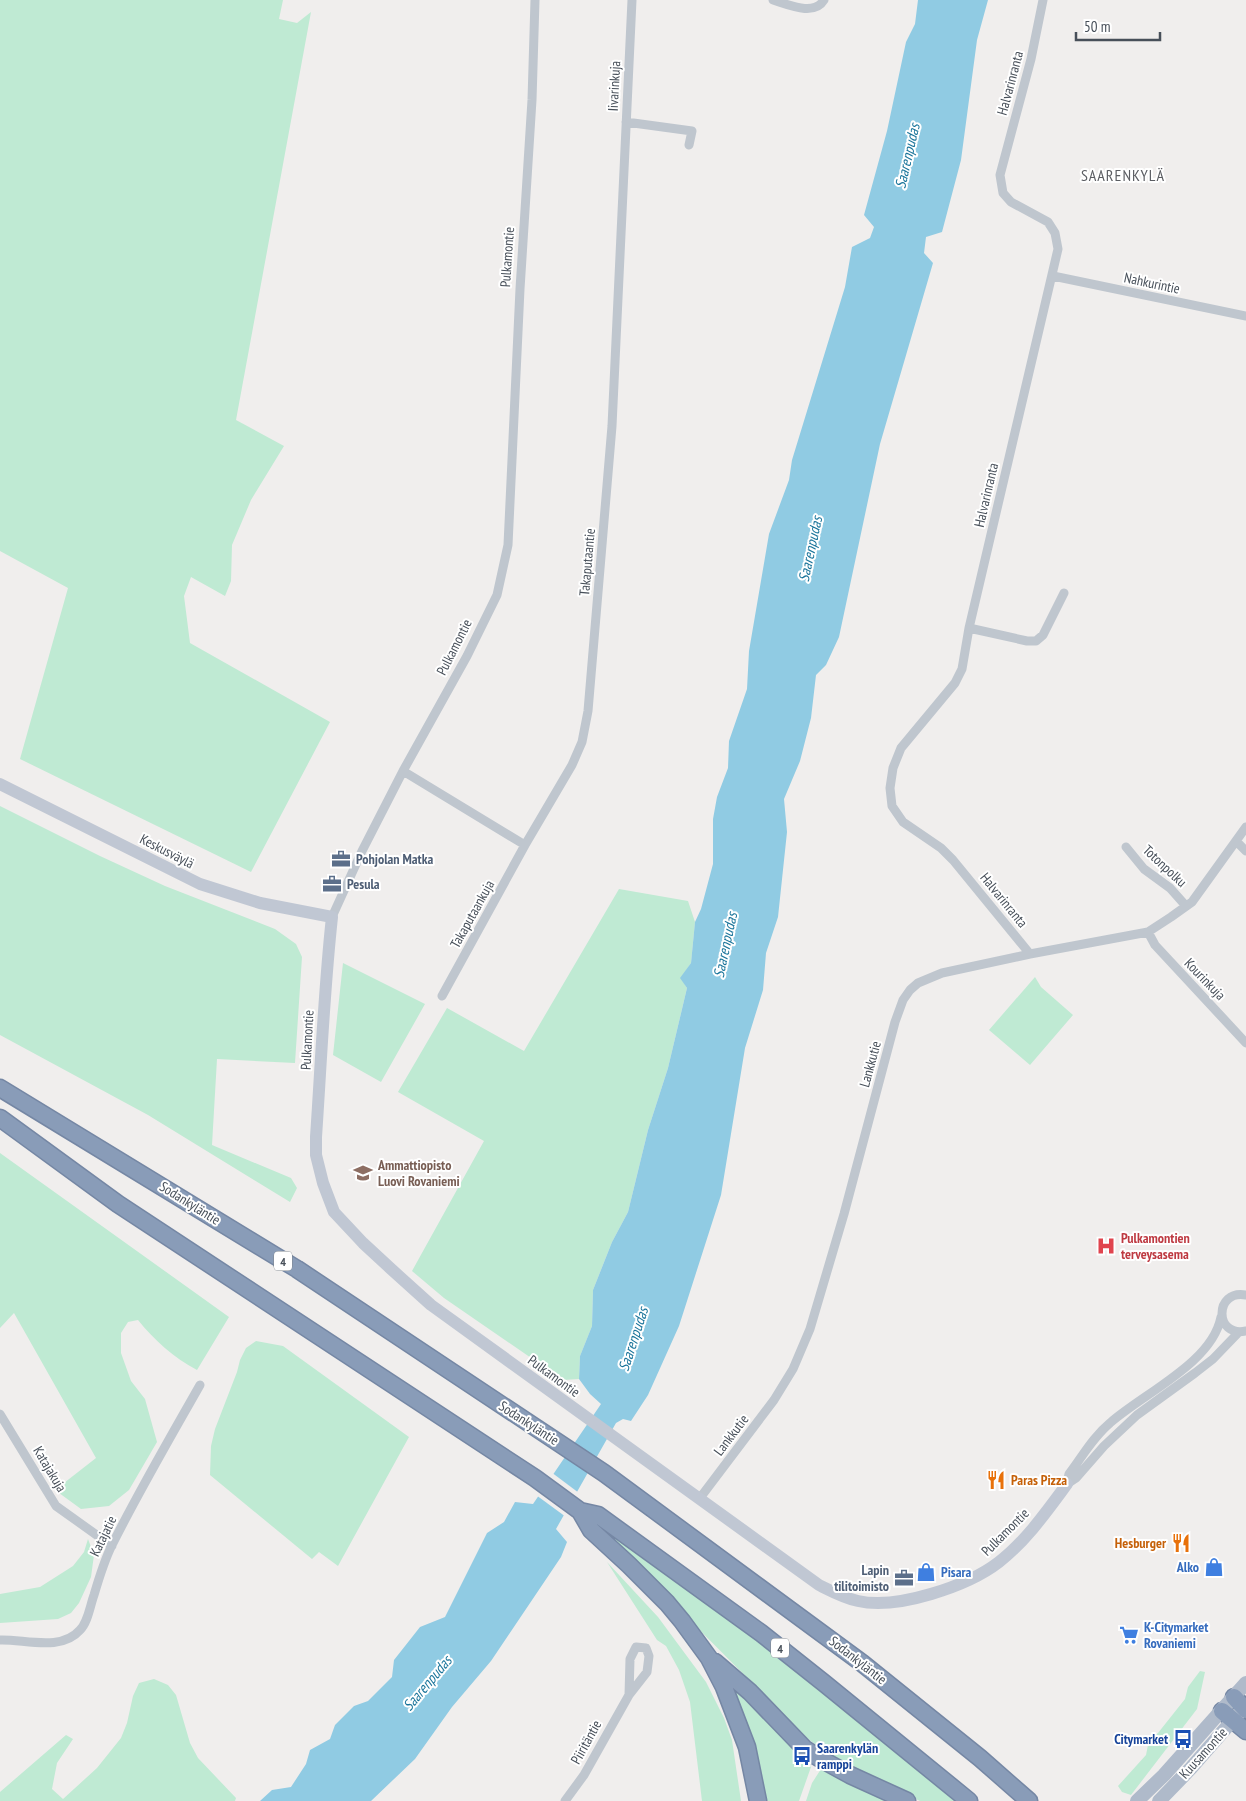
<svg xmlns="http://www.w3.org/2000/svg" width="1246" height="1801" viewBox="0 0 1246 1801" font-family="'PT Sans Narrow',sans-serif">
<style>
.green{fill:#bfead3}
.water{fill:#90cbe3}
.pier{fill:#f0eeed}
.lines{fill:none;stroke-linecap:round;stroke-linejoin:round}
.highway-casing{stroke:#7587a4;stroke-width:19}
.street{stroke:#bfc6ce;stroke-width:9}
.secondary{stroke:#c0c7d3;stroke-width:12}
.primary{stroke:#afbaca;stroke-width:14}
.highway{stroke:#899cb8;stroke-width:16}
.labels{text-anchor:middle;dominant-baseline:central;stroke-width:4;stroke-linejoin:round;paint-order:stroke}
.shield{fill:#fff;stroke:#7e848b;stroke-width:1}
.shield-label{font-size:12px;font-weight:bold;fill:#474f59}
.street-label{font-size:14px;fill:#474f59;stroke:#fff}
.service-label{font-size:14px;font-weight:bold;fill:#4e5e75;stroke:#fff;text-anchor:start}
.education-label{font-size:14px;font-weight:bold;fill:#785e54;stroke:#fff;text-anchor:start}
.health-label{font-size:14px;font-weight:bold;fill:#be3a42;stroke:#fff;text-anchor:start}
.food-label{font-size:14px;font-weight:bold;fill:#c56008;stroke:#fff;text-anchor:start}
.shop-label{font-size:14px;font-weight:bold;fill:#366cbe;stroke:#fff;text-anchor:start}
.transit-label{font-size:14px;font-weight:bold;fill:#164399;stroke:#fff;text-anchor:end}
.water-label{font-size:15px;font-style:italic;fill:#19749a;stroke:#fff}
.quarter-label{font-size:16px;letter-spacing:1px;fill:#5b5d62;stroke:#fff}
</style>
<rect width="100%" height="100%" fill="#f0eeed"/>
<!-- green -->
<path class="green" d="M0,0H283L279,19L297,23L311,12L236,420L284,446L251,500L232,545L231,581L225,596L191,577L184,596L190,643L330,722L251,872L20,759L68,588L0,551Z
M0,806L100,856L165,886L275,929L296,944L302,957L295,1063L217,1059L212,1145L291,1178L297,1188L290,1202L148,1115L0,1035Z
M619,889L688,901L695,922L691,963L681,978L687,988L668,1068L648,1130L628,1212L612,1242L593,1290L592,1326L580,1356L579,1379L563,1380L444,1298L412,1271L484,1141L398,1092L447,1008L524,1051Z
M343,963L425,1004L381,1082L333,1055Z
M1035,977L1041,987L1073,1015L1030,1065L989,1030Z
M0,1153L229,1317L197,1370C173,1357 155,1341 138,1320L128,1322L121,1333V1353L131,1381L145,1399L157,1442L129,1490L109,1506L81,1509L55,1490L96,1458L14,1313L0,1328Z
M256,1341L283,1346L409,1437L338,1566L319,1552L312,1559L210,1475L211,1446L215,1429L237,1372L240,1360L246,1348Z
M614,1532L734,1621L959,1801H920L868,1776L826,1753L807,1738L609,1539Z
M88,1539L94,1555L91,1577L79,1603L71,1613L58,1619L0,1623V1594L40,1587L73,1566L84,1552Z
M607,1562L658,1617L706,1682L724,1718L732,1740L741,1801H702L690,1702L679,1670L666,1646L657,1640Z
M1200,1671L1205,1672L1197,1709L1131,1795L1122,1792L1118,1786L1146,1755L1149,1740L1158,1733L1185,1699L1188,1687Z
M725,1676L795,1748L798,1758L811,1767L799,1801H765Z
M154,1679L168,1685L176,1695L190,1743L198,1758L236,1798L235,1801H0V1792L66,1735L73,1739L57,1763L52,1789L63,1799L97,1768L121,1738L127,1723L133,1696L139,1683Z
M821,1769H824L895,1801H806L812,1783Z"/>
<!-- water -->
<path class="water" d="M918,0H988L977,40L961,160L942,232L926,237L924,253L933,263L880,444L839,637L826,665L816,675L811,718L800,761L784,799L787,832L778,917L766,953L763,990L745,1048L721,1195L679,1326L648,1395L631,1421L623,1419L616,1423L556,1529L567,1542L561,1557L491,1661L452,1707L415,1759L371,1801H260L272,1790L291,1787L306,1764L310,1750L330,1739L335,1725L354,1706L368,1701L392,1677L394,1660L420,1627L445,1617L487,1533L504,1522L515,1502L533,1504L601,1404L590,1394L579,1379L580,1356L592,1326L593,1290L612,1242L628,1212L648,1130L668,1068L687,988L680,978L691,963L695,922L701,909L713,864V819L717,797L728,768L729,741L747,689L749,651L769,534L789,480L792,460L845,287L852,247L870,238L874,227L864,215L887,131L906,42L915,24Z"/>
<!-- pier -->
<path class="pier" d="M551,1472L579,1493L566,1517L536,1495Z"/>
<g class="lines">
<!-- highway casing -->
<g class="highway-casing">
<path id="highway" d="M0,1088L297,1269L604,1473L862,1663L980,1758L1029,1801
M0,1118L118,1204L535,1478L580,1511L598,1515L761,1633L824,1683L969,1801
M580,1511L591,1530L629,1565L667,1603L682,1621L709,1658L724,1687L747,1747L758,1801
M715,1662L750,1692L805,1749L819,1758L850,1775L907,1801
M1234,1697L1246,1710
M1222,1711L1246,1731"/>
</g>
<!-- street -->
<path class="street" d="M773,0C787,4 814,17 824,0
M626,122L692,131L689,145
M1053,276L1246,316
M969,628L1027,641H1036L1043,635L1064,593
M403,771L525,845
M1236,841L1246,851
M1126,847L1144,869L1170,888L1186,906
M332,917L362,851L403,771L467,656L497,595L508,545L520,289L532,100L535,0
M1148,932L1155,945L1246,1043
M1030,954L953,860L941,848L903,822L892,806L890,788L893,768L901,748L955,683L962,669L969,628L1058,249L1055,233L1048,222L1011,202L1003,193L1000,175L1031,59L1043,0
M442,996L525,845L572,765L582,742L588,711L612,426L632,0
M1246,1295C1214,1289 1214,1338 1246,1331
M0,1414L56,1506L112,1546
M1067,1484L1069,1474C1082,1457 1093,1437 1110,1423C1144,1393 1212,1363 1221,1317
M1067,1484L1076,1478L1104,1446L1137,1415L1195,1373L1213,1359L1239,1332
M698,1498L703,1494L774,1400L793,1369L810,1329L844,1214L895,1022L903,1000L910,990L918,983L942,973L1030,954L1148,932L1171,917L1192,902L1246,827
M0,1640C24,1639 61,1652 80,1630C88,1622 90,1606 94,1595C99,1578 104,1561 112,1545C139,1491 170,1438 200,1385
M565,1801L584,1775L629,1695L647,1672L649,1656L646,1648L636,1647L630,1659L629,1695"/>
<!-- secondary -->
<path class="secondary" d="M0,784L200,884L260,903L332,917C324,990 321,1064 316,1137V1155L323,1183L334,1212L363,1243L390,1268L431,1305L819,1585C831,1591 844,1598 858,1601C897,1610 968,1586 999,1562C1026,1541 1047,1511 1067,1484"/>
<!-- primary -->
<path class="primary" d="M1137,1801L1164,1775L1246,1683
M1159,1801L1191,1768L1239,1713"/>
<!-- highway -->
<use href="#highway" class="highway"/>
</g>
<!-- icons -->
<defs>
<g id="office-bare" transform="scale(1.5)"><path d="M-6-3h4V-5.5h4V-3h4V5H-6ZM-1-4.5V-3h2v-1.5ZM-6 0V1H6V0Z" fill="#5c6f8a" stroke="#fff" stroke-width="2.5" paint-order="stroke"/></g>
<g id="school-bare" transform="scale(1.5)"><path d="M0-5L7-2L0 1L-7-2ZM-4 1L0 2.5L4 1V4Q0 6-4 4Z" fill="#8d6e63" stroke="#fff" stroke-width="2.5" paint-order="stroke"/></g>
<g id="hospital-bare" transform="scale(1.5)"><path d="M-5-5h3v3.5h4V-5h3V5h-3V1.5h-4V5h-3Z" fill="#e0444e" stroke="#fff" stroke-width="2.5" paint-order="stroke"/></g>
<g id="restaurant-bare" transform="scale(1.5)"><path d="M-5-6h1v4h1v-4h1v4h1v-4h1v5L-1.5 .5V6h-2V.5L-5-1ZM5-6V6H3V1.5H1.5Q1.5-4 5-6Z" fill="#e8710a" stroke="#fff" stroke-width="2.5" paint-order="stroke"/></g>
<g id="shop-bare" transform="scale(1.5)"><path d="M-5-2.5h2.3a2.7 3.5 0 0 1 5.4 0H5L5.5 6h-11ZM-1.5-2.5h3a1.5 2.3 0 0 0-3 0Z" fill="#3f7fe0" stroke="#fff" stroke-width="2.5" paint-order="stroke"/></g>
<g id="supermarket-bare" transform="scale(1.5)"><path d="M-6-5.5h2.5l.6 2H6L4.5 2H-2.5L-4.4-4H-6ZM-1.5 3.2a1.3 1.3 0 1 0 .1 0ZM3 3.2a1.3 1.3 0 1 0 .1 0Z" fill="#3f7fe0" stroke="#fff" stroke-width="2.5" paint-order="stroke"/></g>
<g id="bus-bare" transform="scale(1.5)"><path d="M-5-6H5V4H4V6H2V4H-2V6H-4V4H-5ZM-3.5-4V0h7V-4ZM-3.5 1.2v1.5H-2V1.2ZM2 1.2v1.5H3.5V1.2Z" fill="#1a4fb4" stroke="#fff" stroke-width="2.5" paint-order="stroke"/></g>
</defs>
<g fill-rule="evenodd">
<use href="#office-bare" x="341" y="859"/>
<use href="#office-bare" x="332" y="884"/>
<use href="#school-bare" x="363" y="1173"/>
<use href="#hospital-bare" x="1106" y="1246"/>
<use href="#restaurant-bare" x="996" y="1480"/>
<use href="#restaurant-bare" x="1181" y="1543"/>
<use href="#shop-bare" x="1214" y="1567"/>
<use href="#shop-bare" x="926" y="1572"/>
<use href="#office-bare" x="904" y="1578"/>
<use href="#supermarket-bare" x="1129" y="1635"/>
<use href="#bus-bare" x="1183" y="1739"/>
<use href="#bus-bare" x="802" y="1756"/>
</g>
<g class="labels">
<!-- shield labels -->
<g class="shield">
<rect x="274" y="1251.5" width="18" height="19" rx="4"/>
<rect x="771" y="1638.5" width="18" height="19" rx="4"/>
</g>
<g class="shield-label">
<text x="283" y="1261">4</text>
<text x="780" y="1648">4</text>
</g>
<!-- street labels -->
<g class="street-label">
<text transform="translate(1010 83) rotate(-75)">Halvarinranta</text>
<text transform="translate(614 86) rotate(-87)">Iivarinkuja</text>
<text transform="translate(507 257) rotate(-86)">Pulkamontie</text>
<text transform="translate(1152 283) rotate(12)">Nahkurintie</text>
<text transform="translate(986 495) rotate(-77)">Halvarinranta</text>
<text transform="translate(587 562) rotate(-85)">Takaputaantie</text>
<text transform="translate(454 647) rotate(-63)">Pulkamontie</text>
<text transform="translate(167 851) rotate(27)">Keskusväylä</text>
<text transform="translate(1165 866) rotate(43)">Totonpolku</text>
<text transform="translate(1004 900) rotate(51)">Halvarinranta</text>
<text transform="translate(472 914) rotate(-61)">Takaputaankuja</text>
<text transform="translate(1205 979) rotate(46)">Kourinkuja</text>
<text transform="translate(307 1040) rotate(-87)">Pulkamontie</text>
<text transform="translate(870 1064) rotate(-75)">Lankkutie</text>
<text transform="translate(190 1203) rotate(32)">Sodankyläntie</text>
<text transform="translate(554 1376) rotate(36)">Pulkamontie</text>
<text transform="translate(529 1423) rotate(33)">Sodankyläntie</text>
<text transform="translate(731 1435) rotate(-53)">Lankkutie</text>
<text transform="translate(50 1469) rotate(59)">Katajakuja</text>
<text transform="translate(1005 1532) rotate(-45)">Pulkamontie</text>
<text transform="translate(103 1536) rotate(-64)">Katajatie</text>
<text transform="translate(858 1660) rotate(38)">Sodankyläntie</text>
<text transform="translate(586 1742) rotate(-61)">Piiritäntie</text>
<text transform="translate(1203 1753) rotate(-48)">Kuusamontie</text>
</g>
<!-- service labels -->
<g class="service-label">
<text x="356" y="859">Pohjolan Matka</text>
<text x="347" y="884">Pesula</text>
<text x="889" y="1570" text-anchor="end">Lapin<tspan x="889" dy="16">tilitoimisto</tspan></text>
</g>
<!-- education labels -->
<g class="education-label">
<text x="378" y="1165">Ammattiopisto<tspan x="378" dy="16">Luovi Rovaniemi</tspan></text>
</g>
<!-- health labels -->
<g class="health-label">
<text x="1121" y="1238">Pulkamontien<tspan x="1121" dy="16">terveysasema</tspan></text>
</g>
<!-- food labels -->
<g class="food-label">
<text x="1011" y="1480">Paras Pizza</text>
<text x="1166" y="1543" text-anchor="end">Hesburger</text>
</g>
<!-- shop labels -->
<g class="shop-label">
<text x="1199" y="1567" text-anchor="end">Alko</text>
<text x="941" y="1572">Pisara</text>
<text x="1144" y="1627">K-Citymarket<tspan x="1144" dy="16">Rovaniemi</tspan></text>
</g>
<!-- transit labels -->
<g class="transit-label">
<text x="1168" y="1739">Citymarket</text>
<text x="817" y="1748" text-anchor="start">Saarenkylän<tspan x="817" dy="16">ramppi</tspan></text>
</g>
<!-- water labels -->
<g class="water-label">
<text transform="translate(907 156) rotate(-77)">Saarenpudas</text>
<text transform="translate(810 549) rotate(-78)">Saarenpudas</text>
<text transform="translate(725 945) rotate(-78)">Saarenpudas</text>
<text transform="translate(633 1339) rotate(-72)">Saarenpudas</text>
<text transform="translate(427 1683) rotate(-50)">Saarenpudas</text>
</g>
<!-- quarter labels -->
<g class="quarter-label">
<text x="1123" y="175">SAARENKYLÄ</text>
</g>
</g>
<!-- scale -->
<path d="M1076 32v8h84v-8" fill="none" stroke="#474f59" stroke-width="2.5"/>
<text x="1084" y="32" font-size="15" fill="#474f59" stroke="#ffffff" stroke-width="4" paint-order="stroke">50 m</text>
</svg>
